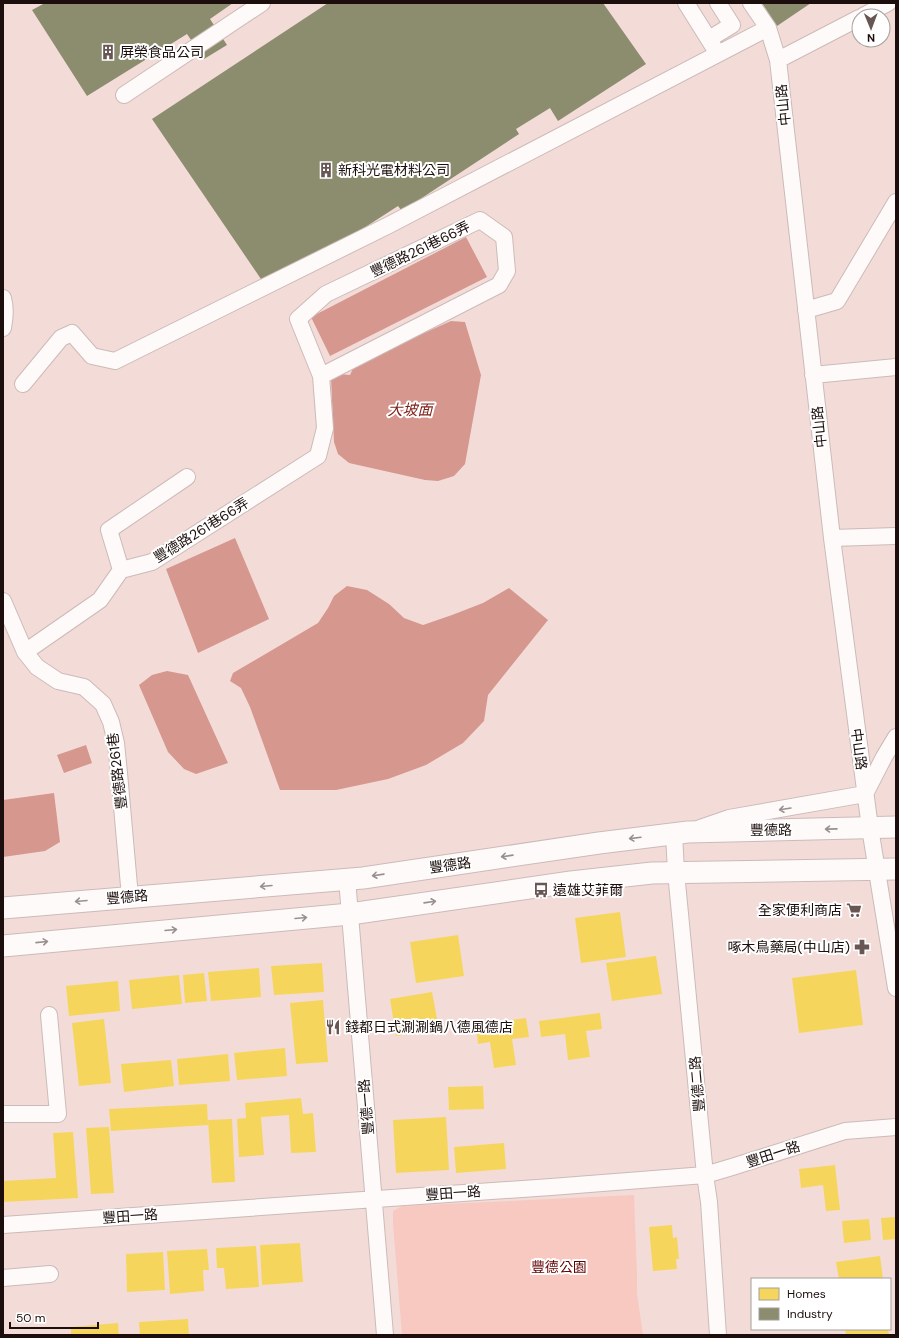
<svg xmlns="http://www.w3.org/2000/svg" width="899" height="1338" viewBox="0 0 899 1338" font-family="'DM Sans','Noto Sans TC',sans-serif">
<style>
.green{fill:#f7c9c1}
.water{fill:#d5978e}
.homes{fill:#f6d55c}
.industry{fill:#8c8c6e}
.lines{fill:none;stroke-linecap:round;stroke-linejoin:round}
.minor-casing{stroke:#ccbab8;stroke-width:18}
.major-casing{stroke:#ccbab8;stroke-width:23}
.minor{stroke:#fdfaf9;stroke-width:16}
.major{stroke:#fdfaf9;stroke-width:21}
.oneway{stroke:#97908e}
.labels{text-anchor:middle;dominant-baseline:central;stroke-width:4;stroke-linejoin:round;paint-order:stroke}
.poi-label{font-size:14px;fill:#1b0e0c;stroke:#fff;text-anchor:start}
.street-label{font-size:14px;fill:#1b0e0c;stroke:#fff}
.park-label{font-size:14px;fill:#650001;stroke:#fff}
.water-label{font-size:15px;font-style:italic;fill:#7d1f17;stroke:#fff}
</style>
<rect width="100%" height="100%" fill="#f3dcd8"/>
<!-- green -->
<path class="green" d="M634,1195L637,1273V1293L643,1335H402L393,1224V1211L402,1206Z"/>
<!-- water -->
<path class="water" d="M466,237L487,277L330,356L311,317Z
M451,321L465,322L481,375L465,464L454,476L438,481L425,480L349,463L338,454L334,442L331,378L339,374L350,375L355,364Z
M235,538L269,619L198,653L166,569Z
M347,586L367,590L389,604L404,618L423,625L452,615L483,603L509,588L548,620L488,695L484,721L463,743L426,765L388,779L336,790H280L250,707L241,688L230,681L233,673L318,623L328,608L334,596Z
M167,671L188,675L228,763L196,774L184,769L168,752L139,685L152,675Z
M86,745L92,763L64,773L57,755Z
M54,793L60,842L45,851L3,857V800Z"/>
<!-- homes -->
<path class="homes" d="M620,912L626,957L581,963L575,918Z
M458,935L464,976L416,983L410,942Z
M656,956L662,994L612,1001L606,963Z
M322,963L324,992L274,995L271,966Z
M259,968L261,997L211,1001L208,972Z
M856,970L863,1025L799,1033L792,978Z
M204,973L207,1001L185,1003L183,975Z
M179,975L182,1004L132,1009L129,980Z
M118,981L120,1011L69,1016L66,986Z
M432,992L439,1029L396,1036L390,999Z
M323,1000L328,1062L296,1064L290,1003Z
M600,1013L602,1029L586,1031L590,1057L568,1060L565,1034L541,1037L539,1021Z
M526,1018L529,1037L512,1039L516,1065L494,1068L490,1042L478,1044L476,1025Z
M104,1019L111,1083L79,1086L72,1023Z
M285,1048L287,1076L237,1080L234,1053Z
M228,1054L230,1081L179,1085L177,1059Z
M171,1060L174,1086L124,1092L121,1064Z
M483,1086L484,1109L449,1110L448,1087Z
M301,1098L303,1114L313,1113L316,1152L291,1153L289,1115L261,1117L264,1155L239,1157L237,1119L246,1118L245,1103Z
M207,1104L208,1125L111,1131L109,1109Z
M446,1117L449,1170L396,1173L393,1120Z
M232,1119L235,1182L212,1183L208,1120Z
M109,1127L114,1193L91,1194L86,1128Z
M73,1132L78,1198L3,1202V1181L56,1178L53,1133Z
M504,1143L506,1169L456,1173L454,1147Z
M835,1165L840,1210L826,1211L823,1185L801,1188L799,1169Z
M896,1217V1239L883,1240L881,1218Z
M869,1219L871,1240L844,1243L842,1221Z
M672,1225L673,1238L677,1237L679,1259H676L677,1269L653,1271L649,1227Z
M300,1243L303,1282L262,1285L260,1245Z
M256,1246L259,1287L226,1289L224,1268H217L216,1248Z
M207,1249L209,1270H203L204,1291L170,1294L167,1251Z
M163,1252L165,1290L127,1292L126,1254Z
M880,1256L883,1279H839L836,1262Z
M188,1319L189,1335H140L139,1322Z
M118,1323L119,1335H71V1327Z
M845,1329H888L889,1335H846Z"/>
<!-- industry -->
<path class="industry" d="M45,3H233L210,19L227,45L204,59L187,34L87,96L32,10Z
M328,3H603L646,64L558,121L550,108L516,129L519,134L402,211L398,206L353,235L263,282L152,119Z
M762,3H811L777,26Z"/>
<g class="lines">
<!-- minor casing -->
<g class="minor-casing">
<path id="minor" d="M686,3L718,54
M751,3L768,28L778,60L832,538L870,828L896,988
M863,16L888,3
M709,39L732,25L718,3
M778,60L859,18
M124,95L262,3
M3,298C6,309 5,318 3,328
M806,310L837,301L896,202
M813,375L896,367
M23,384L61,338L72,333L92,356L115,361L389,225L768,28
M832,538L896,536
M121,570L109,530L187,477
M3,601L25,652L37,667L58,681L84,687L103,704L111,722L116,743L119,773L130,897
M25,652L100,600L121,570L152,562L318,456L325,428L321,376L298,319L326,294L480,220L504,237L507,271L499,285L321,376
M865,794L884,757L896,737
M700,828L729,818L865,794
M674,834L676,872L705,1175L709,1202L718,1335
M347,879L385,1335
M3,1114H58L49,1015
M3,1225L551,1187L705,1175L732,1167L845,1131L896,1127
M3,1278L50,1274"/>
</g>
<!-- major casing -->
<g class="major-casing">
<path id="major" d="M3,908L363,878L599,843L688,832L896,827
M3,946L350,914L571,882L652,873L896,869"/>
</g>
<!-- minor -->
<use href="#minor" class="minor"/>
<!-- major -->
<use href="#major" class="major"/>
</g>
<!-- one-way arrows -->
<defs><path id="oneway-shaft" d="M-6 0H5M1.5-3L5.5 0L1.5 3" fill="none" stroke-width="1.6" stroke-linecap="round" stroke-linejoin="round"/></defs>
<g class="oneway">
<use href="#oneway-shaft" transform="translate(785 809) rotate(171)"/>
<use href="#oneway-shaft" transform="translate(831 829) rotate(179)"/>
<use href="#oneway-shaft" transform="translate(635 838) rotate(173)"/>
<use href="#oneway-shaft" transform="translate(507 856) rotate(172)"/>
<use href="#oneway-shaft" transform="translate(378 875) rotate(172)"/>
<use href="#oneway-shaft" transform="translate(266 886) rotate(175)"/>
<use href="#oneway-shaft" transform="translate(81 901) rotate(175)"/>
<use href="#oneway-shaft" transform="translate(430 902) rotate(-8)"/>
<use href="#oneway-shaft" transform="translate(301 918) rotate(-5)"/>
<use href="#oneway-shaft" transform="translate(171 930) rotate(-5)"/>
<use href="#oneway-shaft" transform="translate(42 942) rotate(-6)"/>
</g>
<!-- icons -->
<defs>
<g id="building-bare" transform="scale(1.2)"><path d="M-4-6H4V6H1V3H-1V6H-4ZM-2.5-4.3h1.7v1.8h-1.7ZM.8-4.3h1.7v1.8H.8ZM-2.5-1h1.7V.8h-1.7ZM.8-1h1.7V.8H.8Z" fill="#675653" stroke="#fff" stroke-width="2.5" paint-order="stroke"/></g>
<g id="bus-bare" transform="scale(1.2)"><path d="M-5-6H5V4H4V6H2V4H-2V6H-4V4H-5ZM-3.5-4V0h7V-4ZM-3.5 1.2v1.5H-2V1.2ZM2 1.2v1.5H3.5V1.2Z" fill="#675653" stroke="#fff" stroke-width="2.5" paint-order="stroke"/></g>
<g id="supermarket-bare" transform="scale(1.2)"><path d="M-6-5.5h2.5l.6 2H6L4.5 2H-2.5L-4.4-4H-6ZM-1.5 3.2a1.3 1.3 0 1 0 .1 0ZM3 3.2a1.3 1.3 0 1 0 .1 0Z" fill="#675653" stroke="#fff" stroke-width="2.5" paint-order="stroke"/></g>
<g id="pharmacy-bare" transform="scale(1.2)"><path d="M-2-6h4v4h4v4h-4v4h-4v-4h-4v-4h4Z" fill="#675653" stroke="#fff" stroke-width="2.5" paint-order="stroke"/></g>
<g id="restaurant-bare" transform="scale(1.2)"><path d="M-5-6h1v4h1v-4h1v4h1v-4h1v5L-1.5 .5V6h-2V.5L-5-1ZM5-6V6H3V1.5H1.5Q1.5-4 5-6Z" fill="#675653" stroke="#fff" stroke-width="2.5" paint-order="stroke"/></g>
</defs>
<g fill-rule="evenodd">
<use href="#building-bare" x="108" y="52"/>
<use href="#building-bare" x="326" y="170"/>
<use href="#bus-bare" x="541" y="890"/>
<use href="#supermarket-bare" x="854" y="910"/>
<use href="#pharmacy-bare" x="862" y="947"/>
<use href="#restaurant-bare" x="333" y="1027"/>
</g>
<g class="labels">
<!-- poi labels -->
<g class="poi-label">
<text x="120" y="52">屏榮食品公司</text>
<text x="338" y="170">新科光電材料公司</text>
<text x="553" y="890">遠雄艾菲爾</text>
<text x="842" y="910" text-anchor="end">全家便利商店</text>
<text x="850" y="947" text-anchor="end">啄木鳥藥局(中山店)</text>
<text x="345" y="1027">錢都日式涮涮鍋八德風德店</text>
</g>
<!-- street labels -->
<g class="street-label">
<text transform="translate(783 105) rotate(-96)">中山路</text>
<text transform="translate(420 249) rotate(-26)">豐德路261巷66弄</text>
<text transform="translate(819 427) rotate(-96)">中山路</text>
<text transform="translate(201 530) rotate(-32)">豐德路261巷66弄</text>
<text transform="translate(859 749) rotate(82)">中山路</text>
<text transform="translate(117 771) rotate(-97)">豐德路261巷</text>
<text transform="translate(771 830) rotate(-1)">豐德路</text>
<text transform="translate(450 865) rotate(-8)">豐德路</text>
<text transform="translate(127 897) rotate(-5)">豐德路</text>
<text transform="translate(697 1084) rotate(-95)">豐德二路</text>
<text transform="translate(366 1107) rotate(-95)">豐德一路</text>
<text transform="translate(773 1154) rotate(-18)">豐田一路</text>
<text transform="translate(453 1193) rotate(-4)">豐田一路</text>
<text transform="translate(130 1216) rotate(-4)">豐田一路</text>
</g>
<!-- park labels -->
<g class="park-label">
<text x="559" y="1267">豐德公園</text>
</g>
<!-- water labels -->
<g class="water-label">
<text x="410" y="410">大坡面</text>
</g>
</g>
<!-- border -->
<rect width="899" height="1338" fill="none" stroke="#1b0e0c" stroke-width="8"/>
<!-- legend -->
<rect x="751" y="1278" width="140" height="52" fill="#ffffff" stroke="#a49f9e"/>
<rect x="759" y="1288" width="20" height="12" fill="#f6d55c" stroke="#a49f9e"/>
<text x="787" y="1298" font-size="12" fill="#1b0e0c">Homes</text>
<rect x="759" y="1308" width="20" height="12" fill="#8c8c6e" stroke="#a49f9e"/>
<text x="787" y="1318" font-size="12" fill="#1b0e0c">Industry</text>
<!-- north arrow -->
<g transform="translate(871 28) rotate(179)"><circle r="19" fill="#ffffff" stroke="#a49f9e"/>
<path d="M0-3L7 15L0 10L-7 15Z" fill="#675653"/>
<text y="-6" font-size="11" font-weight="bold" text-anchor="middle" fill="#1b0e0c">N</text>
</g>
<!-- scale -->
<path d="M10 1322v6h88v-6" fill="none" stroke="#1b0e0c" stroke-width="2"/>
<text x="16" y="1322" font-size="12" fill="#1b0e0c" stroke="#ffffff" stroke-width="3" paint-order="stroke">50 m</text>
</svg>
